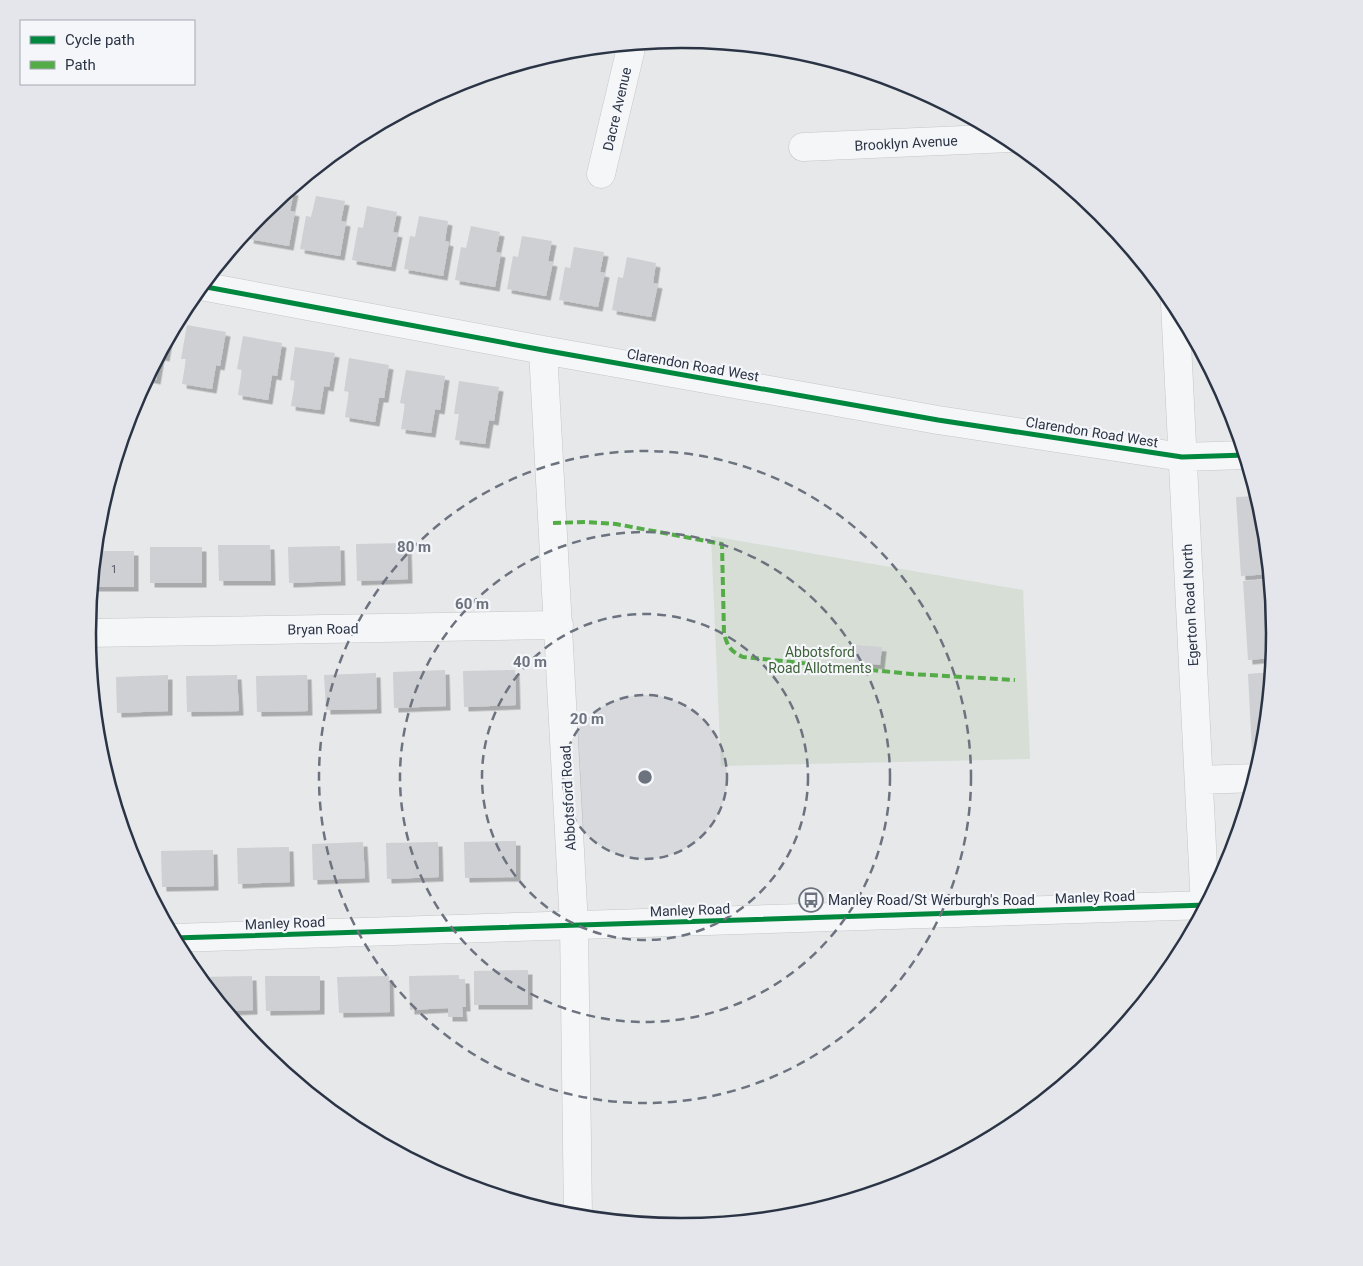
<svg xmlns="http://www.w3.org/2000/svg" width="1363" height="1266" viewBox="0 0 1363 1266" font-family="Roboto,sans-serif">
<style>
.green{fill:#d6ded6}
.building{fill:#ced0d3;filter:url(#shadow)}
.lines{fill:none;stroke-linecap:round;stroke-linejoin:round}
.minor-casing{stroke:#c4c6c8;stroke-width:29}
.minor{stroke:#f5f6f7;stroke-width:28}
.quiet{stroke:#54ac47;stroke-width:4;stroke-dasharray:8 4;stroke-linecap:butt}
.cycleway-casing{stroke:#f4f6f9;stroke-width:8}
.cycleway{stroke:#00873e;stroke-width:5}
.ring{fill:none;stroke:#6c737f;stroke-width:2.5;stroke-dasharray:9 6}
.labels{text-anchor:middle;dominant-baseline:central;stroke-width:4.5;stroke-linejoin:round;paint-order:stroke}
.number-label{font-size:11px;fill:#545c69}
.street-label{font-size:14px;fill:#2b3445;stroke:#f4f6f9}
.park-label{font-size:14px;fill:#3f6138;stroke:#f4f6f9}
.poi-label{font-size:14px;fill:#2b3445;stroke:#f4f6f9;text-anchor:start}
.rim{fill:none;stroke:#2b3445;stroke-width:2.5}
.centre{fill:#6c737f;stroke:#f4f6f9;stroke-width:2.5}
.ring-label{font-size:15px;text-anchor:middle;font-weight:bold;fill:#6c737f;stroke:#f4f6f9;stroke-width:4.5;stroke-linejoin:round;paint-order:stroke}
</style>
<defs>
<filter id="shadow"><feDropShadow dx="4.5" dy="4.5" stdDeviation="0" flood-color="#0004"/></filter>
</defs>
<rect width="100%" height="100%" fill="#e6e8ea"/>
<!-- green -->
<path class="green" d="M711,536L1023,590L1030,759L721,766Z"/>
<!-- building -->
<path class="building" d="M289,190L294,191L290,211L295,212L289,246L249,239L252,224L262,213Z
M316,196L345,201L341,221L346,222L340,256L300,249L306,216L311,217Z
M367,206L397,212L393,232L398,233L391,267L352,260L358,227L363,228Z
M419,216L448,221L445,241L449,242L443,276L404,269L410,236L415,237Z
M471,226L500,232L496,252L501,253L495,287L455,280L461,247L466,248Z
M522,236L552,241L548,261L553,262L546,296L507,289L513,256L518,257Z
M574,247L604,252L600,272L605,273L598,307L559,300L565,267L570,268Z
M627,257L656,263L653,283L658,284L651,317L612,310L618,277L623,278Z
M187,325L226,332L220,366L216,365L212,389L182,384L186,359H181Z
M243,336L282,343L277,376L272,375L268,400L238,395L242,370L237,369Z
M168,340L165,357L160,356L156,380L147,378Z
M295,347L335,353L329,387L324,386L320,410L291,406L295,381L290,380Z
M349,358L389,365L384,398H379L375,422L345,417L349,392L344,391Z
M406,370L445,376L440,410L435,409L431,433L401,429L405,404L400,403Z
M459,381L499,387L494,421L489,420L485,444L455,440L459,414H454Z
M1233,415L1239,435H1233Z
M1258,496L1264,517L1270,574L1241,576L1236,497Z
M407,543L408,579L357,581L356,544Z
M218,545H270L271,581H219Z
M340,546L341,581L289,583L288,547Z
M150,547H202V583H150Z
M95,551H134V587H92Z
M1270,579L1276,633L1273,658L1248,660L1243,581Z
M856,645L882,647L880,665L854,662Z
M445,670L446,706L394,708L393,672Z
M515,670L516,705L464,707L463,671Z
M1272,672L1264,749V751L1252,752L1248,674Z
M376,673L377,709L326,710L324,675Z
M168,675V711L117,713L116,677Z
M237,675L239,711L187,712L186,676Z
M307,675L308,711L257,712L256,676Z
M516,841V877L465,878L464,842Z
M363,842L365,878L313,880L312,844Z
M438,842L439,877L387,879L386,843Z
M289,847L290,882L238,884L237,848Z
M213,850L214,886L162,887L161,851Z
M528,970V1005H474V971Z
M459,975V979H465L466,1007H462L463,1017H448V1008L410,1010L409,976Z
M252,976L253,1010L227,1011L199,977Z
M265,976H320V1010L266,1011Z
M389,976L390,1012L339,1013L337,977Z"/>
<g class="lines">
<!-- minor casing -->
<g class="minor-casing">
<path id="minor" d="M803,147L1010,138
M601,174L632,44
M201,286L543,350L938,420L1182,457L1246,455
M1175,303L1205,907
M543,350L574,925L578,1217
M87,633L559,625
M1199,780L1256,778
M174,938L1207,905"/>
</g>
<!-- minor -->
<use href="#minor" class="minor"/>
<!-- quiet -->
<path class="quiet" d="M553,523L585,522L616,524L722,544L724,634C728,647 730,651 743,657L911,674L1015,680"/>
<!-- cycleway casing -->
<g class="cycleway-casing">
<path id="cycleway" d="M201,286L543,350L938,420L1182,457L1246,455
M174,938L1207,905"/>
</g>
<!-- cycleway -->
<use href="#cycleway" class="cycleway"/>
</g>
<!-- distance rings -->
<circle cx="645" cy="777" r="82" fill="#6c737f" fill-opacity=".12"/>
<g class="ring">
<circle cx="645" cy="777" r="82"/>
<circle cx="645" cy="777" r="163"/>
<circle cx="645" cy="777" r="245"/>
<circle cx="645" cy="777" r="326"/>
</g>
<!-- icons -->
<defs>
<g id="bus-ring" transform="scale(1.25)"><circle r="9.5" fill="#f4f6f9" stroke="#6c737f" stroke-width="1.5"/><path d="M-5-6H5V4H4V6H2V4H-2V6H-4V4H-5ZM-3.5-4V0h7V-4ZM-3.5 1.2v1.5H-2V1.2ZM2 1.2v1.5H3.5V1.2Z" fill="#6c737f"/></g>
</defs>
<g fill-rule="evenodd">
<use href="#bus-ring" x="811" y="900"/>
</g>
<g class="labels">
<!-- number labels -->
<g class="number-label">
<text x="114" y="569">1</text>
</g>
<!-- street labels -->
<g class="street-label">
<text transform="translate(617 109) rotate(-77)">Dacre Avenue</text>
<text transform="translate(906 143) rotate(-3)">Brooklyn Avenue</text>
<text transform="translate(693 365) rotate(10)">Clarendon Road West</text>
<text transform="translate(1092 432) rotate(9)">Clarendon Road West</text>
<text transform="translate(1190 605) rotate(-93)">Egerton Road North</text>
<text transform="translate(323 629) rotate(-1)">Bryan Road</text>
<text transform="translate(568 798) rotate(-93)">Abbotsford Road</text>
<text transform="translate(1095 897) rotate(-2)">Manley Road</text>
<text transform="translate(690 910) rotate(-2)">Manley Road</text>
<text transform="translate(285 923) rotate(-2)">Manley Road</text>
</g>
<!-- park labels -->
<g class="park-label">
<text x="820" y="652">Abbotsford<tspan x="820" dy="16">Road Allotments</tspan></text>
</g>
<!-- poi labels -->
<g class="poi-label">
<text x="828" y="900">Manley Road/St Werburgh's Road</text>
</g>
</g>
<!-- crop -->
<path d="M0 0H1363V1266H0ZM96 633a585 585 0 1 1 1170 0a585 585 0 1 1-1170 0Z" fill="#e4e6eb" fill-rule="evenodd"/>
<path class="rim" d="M96 633a585 585 0 1 1 1170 0a585 585 0 1 1-1170 0Z"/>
<circle cx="645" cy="777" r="8" class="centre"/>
<g class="ring-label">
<text x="414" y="552">80 m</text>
<text x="472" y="609">60 m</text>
<text x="530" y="667">40 m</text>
<text x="587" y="724">20 m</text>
</g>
<!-- legend -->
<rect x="20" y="20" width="175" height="65" fill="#f4f6f9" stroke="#a4a8b1"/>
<rect x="30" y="36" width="25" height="8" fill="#00873e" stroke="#a4a8b1"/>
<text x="65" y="45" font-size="15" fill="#2b3445">Cycle path</text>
<rect x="30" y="61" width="25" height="8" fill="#54ac47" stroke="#a4a8b1"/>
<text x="65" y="70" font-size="15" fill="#2b3445">Path</text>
</svg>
